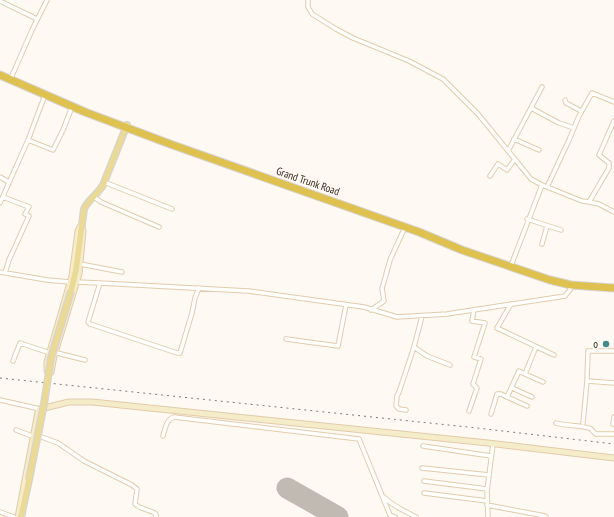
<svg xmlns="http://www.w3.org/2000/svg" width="614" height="517" viewBox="0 0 614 517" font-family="'PT Sans Narrow',sans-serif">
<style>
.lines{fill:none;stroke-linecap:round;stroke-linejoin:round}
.runway{stroke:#c0bab2;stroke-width:21}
.street-casing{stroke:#e2cbab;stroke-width:5.5}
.secondary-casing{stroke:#e2cbab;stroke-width:7}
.primary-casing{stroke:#d6d5d2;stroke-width:8}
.highway-casing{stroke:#d6d5d2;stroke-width:9}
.street{stroke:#fff;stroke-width:3.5}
.secondary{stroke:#f5ecca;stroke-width:5}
.primary{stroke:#ebda95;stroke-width:5.5}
.highway{stroke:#dec14f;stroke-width:7}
.rail{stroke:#817a70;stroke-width:1;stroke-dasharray:2 4;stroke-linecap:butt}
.primary-bridge-casing{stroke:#d6d5d2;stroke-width:8;stroke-linecap:butt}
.primary-bridge{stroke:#ebda95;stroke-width:5.5}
.poi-dot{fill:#438b8f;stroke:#fefaf3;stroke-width:1.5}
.labels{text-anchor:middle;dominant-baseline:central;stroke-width:4;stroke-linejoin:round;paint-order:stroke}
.street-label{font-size:11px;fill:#342b1f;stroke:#fefaf3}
.poi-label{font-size:11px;fill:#342b1f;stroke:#fefaf3;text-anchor:end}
</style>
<rect width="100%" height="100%" fill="#fefaf3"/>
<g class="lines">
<!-- runway -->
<path class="runway" d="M287,488L338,517"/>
<!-- street casing -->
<g class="street-casing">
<path id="street" d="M308,0V7L312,14L336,29L353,38L409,61L443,79L478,114L531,179L542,185L582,201L589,202L609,168V163L599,155L614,121
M0,1L37,19
M11,78L32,30L47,0
M565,100L566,103L581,111
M531,108L559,123L574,128
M514,139L539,150
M28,140L45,95
M508,151L542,87
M490,176L498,164L507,170L515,159
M0,177L9,182
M104,182L172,209
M547,187L569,140L579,116L592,93L614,102
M3,197L29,207L25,214L29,216L9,260L5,273
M94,197L101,202L159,227
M589,202L599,204L614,212
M0,203L28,140L53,150L63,130L72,107
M527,219L561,230
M542,244L547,226
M512,263L542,185
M80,264L122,272
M0,272L47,280L70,282
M77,282L100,283L88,322L90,324L177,353H180L192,313L195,298L199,288
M100,283L248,291L364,307L397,317L447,314L565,296L570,290L571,285
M511,304L497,328L554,355
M371,310L384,301L382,288L384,282L390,260L405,227
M422,316L414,347L427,356L450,365
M286,339L338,346L346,305
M536,347L525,374L543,382
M53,352L85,360
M13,361L20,343L50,353
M525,374L519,371L507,397L527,406
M587,381L614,383
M512,388L532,397
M0,400L40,409
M406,410L399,409L396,406L397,396L399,392L414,347
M469,411L477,388L473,384L481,359L474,357L485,323L472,321L474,310
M491,414L497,394H501L507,397
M556,423C565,426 586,425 591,429C593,431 594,433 596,434H614
M583,423L587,381L588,351H614
M613,424L614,417
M16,430L32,436H39L58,443L84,461L132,485L137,489L135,504C141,510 149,509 156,514V517
M163,436C165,429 166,420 174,417L359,439L390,515L395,517
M423,446L491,456
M422,468L489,475
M424,481L487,489
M424,493L487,501
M384,497C392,506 405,511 416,517
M487,505L545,516L546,517
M0,512L14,517
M488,517L487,491L493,444"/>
</g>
<!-- secondary casing -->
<g class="secondary-casing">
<path id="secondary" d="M81,225L83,231L79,274L54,356L51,372H49L47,371V362L72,276L78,231Z
M18,517L38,412L40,409L69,402H92L488,443L614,458"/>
</g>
<!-- primary casing -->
<g class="primary-casing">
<path id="primary" d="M71,291L76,270L84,209C88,200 98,194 103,185L127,125
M21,517L29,480"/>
</g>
<!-- highway casing -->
<g class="highway-casing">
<path id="highway" d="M0,75L85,112L170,144L419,232L462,250L550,280L571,285L614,288"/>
</g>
<!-- street -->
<use href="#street" class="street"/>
<!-- secondary -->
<use href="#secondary" class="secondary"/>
<!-- primary -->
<use href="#primary" class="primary"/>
<!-- highway -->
<use href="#highway" class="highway"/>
<!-- rail -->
<path class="rail" d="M0,378L477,428L614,444"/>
<!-- primary-bridge casing -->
<g class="primary-bridge-casing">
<path id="primary-bridge" d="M29,480L44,404L51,358L71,291"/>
</g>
<!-- primary-bridge -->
<use href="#primary-bridge" class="primary-bridge"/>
</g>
<!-- markers -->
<circle class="poi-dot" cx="606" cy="344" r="4"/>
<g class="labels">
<!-- street labels -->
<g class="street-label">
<text transform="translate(308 181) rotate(19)">Grand Trunk Road</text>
</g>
<!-- poi labels -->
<g class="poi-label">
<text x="598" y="344">o</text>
</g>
</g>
</svg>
